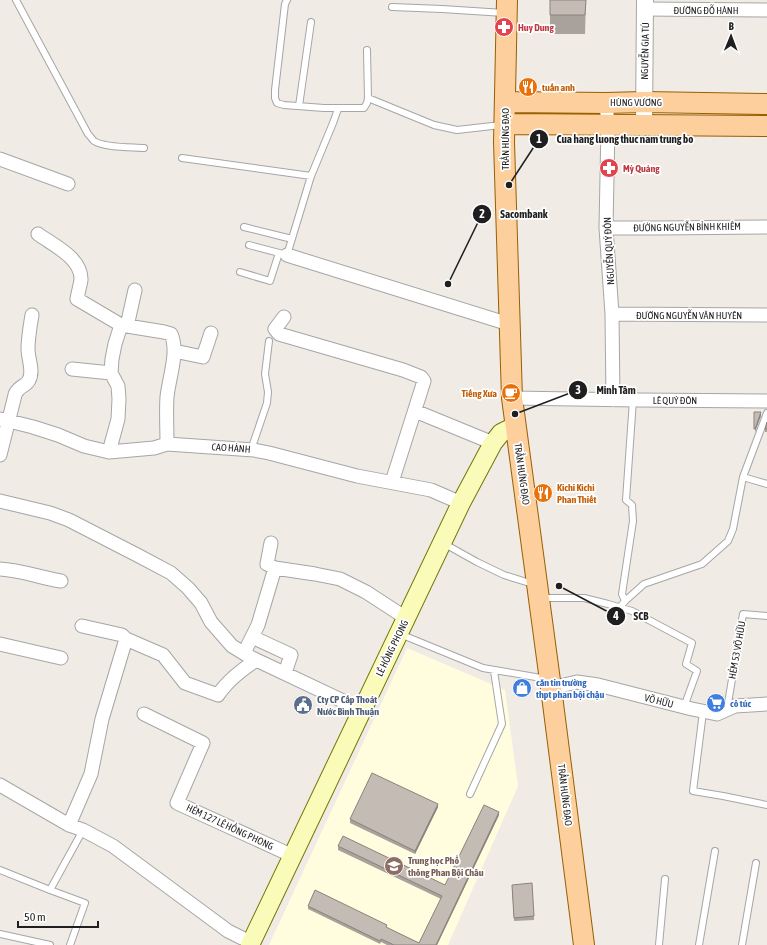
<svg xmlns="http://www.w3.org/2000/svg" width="767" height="945" viewBox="0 0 767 945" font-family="'Asap Condensed',sans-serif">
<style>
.education{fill:#fffdde}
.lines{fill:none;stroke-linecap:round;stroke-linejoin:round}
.service-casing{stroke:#a6a6a6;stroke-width:8}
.minor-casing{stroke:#a6a6a6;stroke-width:15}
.tertiary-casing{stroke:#a6a6a6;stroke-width:18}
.secondary-casing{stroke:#707704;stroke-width:20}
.primary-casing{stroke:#995f00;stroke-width:22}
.service{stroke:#fff;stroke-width:6}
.minor{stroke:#fff;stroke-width:13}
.tertiary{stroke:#fff;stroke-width:16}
.secondary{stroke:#fafab9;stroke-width:18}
.primary{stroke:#fccf9d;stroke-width:20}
.wall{fill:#a9a19b}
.shaded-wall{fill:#89837e}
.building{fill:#c4bbb4;stroke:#89837e}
.labels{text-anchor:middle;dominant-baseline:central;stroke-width:3.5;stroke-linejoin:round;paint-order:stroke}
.street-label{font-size:10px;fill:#1f1f1f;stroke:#fff}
.health-label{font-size:10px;font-weight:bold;fill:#be3a42;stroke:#fff;text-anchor:start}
.food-label{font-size:10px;font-weight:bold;fill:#c56008;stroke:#fff;text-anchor:start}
.shop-label{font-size:10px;font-weight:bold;fill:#366cbe;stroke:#fff;text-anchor:start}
.service-label{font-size:10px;font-weight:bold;fill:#4e5e75;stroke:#fff;text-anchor:start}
.education-label{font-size:10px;font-weight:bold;fill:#785e54;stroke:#fff;text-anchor:start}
.leader{fill:none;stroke:#1f1f1f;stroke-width:1.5}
.callout-dot{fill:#1f1f1f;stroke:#fff;stroke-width:1.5}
.mark-label{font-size:12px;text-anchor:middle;font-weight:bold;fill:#fff}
.callout-label{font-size:11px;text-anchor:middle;font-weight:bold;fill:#1f1f1f;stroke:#fff;stroke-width:3.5;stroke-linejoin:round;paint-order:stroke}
</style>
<rect width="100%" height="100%" fill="#f0ebe5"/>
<!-- education -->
<path class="education" d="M407,648L505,690L518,786L448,945H269Z"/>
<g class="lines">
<!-- service casing -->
<g class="service-casing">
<path id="service" d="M16,0L88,134C90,136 92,139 94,141C105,148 131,147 144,148
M287,0L285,4L275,90V98L277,103L284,105L324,108H364L367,103L368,98L367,50
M392,7L442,9L504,13
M368,98L434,125L457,130L501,125
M299,106L311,22
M182,158L311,176
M244,227L292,239
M249,245L287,255L311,176L333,123L338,109
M240,272L270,281L279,253
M251,450L267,403L268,392L265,374L269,341
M743,477L767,484
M443,543L477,562L504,575L533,584
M541,598H584L608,604L632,611L692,643L686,664L697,671L684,707
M625,601L622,594L633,521L632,505L626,500L633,400
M620,607L625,601L644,584L702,564L728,541L733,529L743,477L767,413
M400,634L483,668L547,679
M727,709L743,614L767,616
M703,712L693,791L723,796L767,805
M470,794L502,724L494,671
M0,870L50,890L83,830
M50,890L85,903L70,945
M0,934L50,945
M659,945L665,879
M699,945L715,851
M742,945L756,863"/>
</g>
<!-- minor casing -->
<g class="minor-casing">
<path id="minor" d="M645,9L767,10
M606,103L608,125L606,228L612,314L613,400
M0,159L68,184
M606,228H656L767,227
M38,234C53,245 82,258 81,280C80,286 78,293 77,299L121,325L115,344L112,359L111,373L118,386L119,399L118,419L109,452
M287,255L509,324
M612,314L767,315
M284,317L275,329L279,334L403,370L421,377L424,381L392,482
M121,325L164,332L171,334C179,352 169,377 167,397C166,412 167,428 167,444
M127,326L135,290
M174,351L203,357L211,333
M72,369L111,373
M512,398L638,400L767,401
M415,411L493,443
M0,419L9,421L33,427L58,435L84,446L109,452L154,448L167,444L254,450L269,453L357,476L431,490L461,503
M0,455L15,395C15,394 17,391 18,390C21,386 27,385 29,380C34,371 28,359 28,349C28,338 30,327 32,315
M0,501L50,513L69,520L139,556L171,573L188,588L201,603L211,622L232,646L250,657L362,710
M271,543L267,564L275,568
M0,569C21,570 41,578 61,581
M252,637L291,655L285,673
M126,639L163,655L185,683L218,695C228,680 242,670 256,660
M0,644L61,658
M244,653L258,625L275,568L315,574L340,579L366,592L406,618
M551,688L577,682L598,685L692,709L717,714L735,706L767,704
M144,714L203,743L177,803L293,856
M0,785L69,825L83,830L113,846L228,931L252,943
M69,825L91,774L102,719L126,639L122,635L82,626"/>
</g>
<!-- tertiary casing -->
<g class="tertiary-casing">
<path id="tertiary" d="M644,125L645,0"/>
</g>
<!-- secondary casing -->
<g class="secondary-casing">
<path id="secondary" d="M250,945L461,503L493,443L501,433L515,426"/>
</g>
<!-- primary casing -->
<g class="primary-casing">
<path id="primary" d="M507,0L504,142L512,398L551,688L584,945
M505,102L606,103L644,102L767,104
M505,124L767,126"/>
</g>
<!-- service -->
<use href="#service" class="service"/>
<!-- minor -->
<use href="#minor" class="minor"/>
<!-- tertiary -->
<use href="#tertiary" class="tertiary"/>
<!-- secondary -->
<use href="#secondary" class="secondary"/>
<!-- primary -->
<use href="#primary" class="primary"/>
</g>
<!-- wall -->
<path class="wall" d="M550,0H586L585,34H550Z
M767,422V432H765V429Z
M438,807L415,854L350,823V819Z
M499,815L437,945H387L381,942L380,944L308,909V906L387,928L419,943L441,899L338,850V846L445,885Z
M512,888L534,916V920L514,921Z"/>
<!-- shaded-wall -->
<path class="shaded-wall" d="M761,412V416L755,432V429Z
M438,804V807L415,854V851Z
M499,812V815L437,945H436Z"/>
<!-- building -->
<path class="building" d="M550,0H586L585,15H550Z
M754,412H761L755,429H754Z
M767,422V429H765Z
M372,773L438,804L415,851L350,819Z
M484,805L499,812L436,945H394L381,939L380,941L308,906L315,890L387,925L386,927L419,943L442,896L338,846L343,836L445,885Z
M532,883L534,916L514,918L512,885Z"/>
<!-- icons -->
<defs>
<g id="pharmacy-disc" transform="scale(1)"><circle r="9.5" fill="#e0444e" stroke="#fff"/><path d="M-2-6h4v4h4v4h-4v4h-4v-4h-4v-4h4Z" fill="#fff"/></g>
<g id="restaurant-disc" transform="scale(1)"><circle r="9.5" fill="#e8710a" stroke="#fff"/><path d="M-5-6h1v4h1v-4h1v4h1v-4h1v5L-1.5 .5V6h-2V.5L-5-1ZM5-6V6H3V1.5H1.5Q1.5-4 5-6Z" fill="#fff"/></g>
<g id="cafe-disc" transform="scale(1)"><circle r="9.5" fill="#e8710a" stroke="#fff"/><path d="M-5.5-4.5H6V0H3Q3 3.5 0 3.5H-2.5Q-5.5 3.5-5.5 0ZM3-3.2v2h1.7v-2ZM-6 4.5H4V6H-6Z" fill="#fff"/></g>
<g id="shop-disc" transform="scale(1)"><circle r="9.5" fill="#3f7fe0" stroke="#fff"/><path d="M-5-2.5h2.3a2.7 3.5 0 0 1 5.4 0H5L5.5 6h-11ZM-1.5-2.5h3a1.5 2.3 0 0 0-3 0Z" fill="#fff"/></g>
<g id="supermarket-disc" transform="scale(1)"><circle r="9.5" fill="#3f7fe0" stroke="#fff"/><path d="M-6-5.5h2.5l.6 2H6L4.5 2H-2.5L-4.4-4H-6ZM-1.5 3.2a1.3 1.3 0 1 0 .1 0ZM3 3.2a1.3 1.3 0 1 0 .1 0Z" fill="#fff"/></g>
<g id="civic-disc" transform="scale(1)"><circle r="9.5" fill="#5c6f8a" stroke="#fff"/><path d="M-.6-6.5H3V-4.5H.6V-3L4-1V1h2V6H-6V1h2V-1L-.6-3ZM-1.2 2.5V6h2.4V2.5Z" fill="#fff"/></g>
<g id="school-disc" transform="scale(1)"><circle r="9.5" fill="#8d6e63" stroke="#fff"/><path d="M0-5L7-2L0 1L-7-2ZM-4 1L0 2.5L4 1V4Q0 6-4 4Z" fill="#fff"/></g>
</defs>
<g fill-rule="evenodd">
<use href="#pharmacy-disc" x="504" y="27"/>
<use href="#restaurant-disc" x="528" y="87"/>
<use href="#pharmacy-disc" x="609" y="168"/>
<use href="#cafe-disc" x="511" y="393"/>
<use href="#restaurant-disc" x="543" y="493"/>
<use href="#shop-disc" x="522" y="688"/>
<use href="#supermarket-disc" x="716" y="703"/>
<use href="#civic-disc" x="303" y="705"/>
<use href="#school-disc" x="394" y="866"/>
</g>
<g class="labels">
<!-- street labels -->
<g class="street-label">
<text x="706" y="10">ĐƯỜNG ĐỖ HÀNH</text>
<text transform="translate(645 51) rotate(-89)">NGUYỄN GIA TÚ</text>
<text x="636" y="102">HÙNG VƯƠNG</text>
<text transform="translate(505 139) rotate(-90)">TRẦN HƯNG ĐẠO</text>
<text transform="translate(687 227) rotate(-1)">ĐƯỜNG NGUYỄN BỈNH KHIÊM</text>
<text transform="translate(609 251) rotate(-93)">NGUYỄN QUÝ ĐÔN</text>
<text x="689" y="315">ĐƯỜNG NGUYỄN VĂN HUYÊN</text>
<text x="675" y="400">LÊ QUÝ ĐÔN</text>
<text transform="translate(231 448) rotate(4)">CAO HÀNH</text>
<text transform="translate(522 474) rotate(82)">TRẦN HƯNG ĐẠO</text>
<text transform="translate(392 648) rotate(-64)">LÊ HỒNG PHONG</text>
<text transform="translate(737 650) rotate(-80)">HẺM 53 VÕ HỮU</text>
<text transform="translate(659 701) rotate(14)">VÕ HỮU</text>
<text transform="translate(565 795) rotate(83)">TRẦN HƯNG ĐẠO</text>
<text transform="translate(230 827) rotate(25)">HẺM 127 LÊ HỒNG PHONG</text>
</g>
<!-- health labels -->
<g class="health-label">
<text x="518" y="27">Huy Dung</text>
<text x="623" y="168">Mỳ Quảng</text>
</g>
<!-- food labels -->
<g class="food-label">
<text x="542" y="87">tuấn anh</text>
<text x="497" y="393" text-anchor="end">Tiếng Xưa</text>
<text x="557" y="487">Kichi Kichi<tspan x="557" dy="12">Phan Thiết</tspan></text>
</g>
<!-- shop labels -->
<g class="shop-label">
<text x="536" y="682">căn tin trường<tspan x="536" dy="12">thpt phan bội chậu</tspan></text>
<text x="730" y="703">cô túc</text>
</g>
<!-- service labels -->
<g class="service-label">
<text x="317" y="699">Cty CP Cấp Thoát<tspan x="317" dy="12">Nước Bình Thuận</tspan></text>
</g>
<!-- education labels -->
<g class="education-label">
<text x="408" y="860">Trung học Phổ<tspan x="408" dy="12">thông Phan Bội Châu</tspan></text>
</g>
</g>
<!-- callouts -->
<path class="leader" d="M509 185L539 139M448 284L482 214M515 414L578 390M559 586L616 616"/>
<g class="callout-dot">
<circle cx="509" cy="185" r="4"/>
<circle cx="448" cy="284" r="4"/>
<circle cx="515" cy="414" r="4"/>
<circle cx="559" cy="586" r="4"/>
<circle cx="539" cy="139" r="10"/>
<circle cx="482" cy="214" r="10"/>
<circle cx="578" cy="390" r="10"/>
<circle cx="616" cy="616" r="10"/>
</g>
<g class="mark-label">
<text x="539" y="143">1</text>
<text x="482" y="218">2</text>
<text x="578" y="394">3</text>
<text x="616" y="620">4</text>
</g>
<g class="callout-label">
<text x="625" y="143">Cua hang luong thuc nam trung bo</text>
<text x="524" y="218">Sacombank</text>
<text x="616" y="394">Minh Tâm</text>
<text x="641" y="620">SCB</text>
</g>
<!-- north arrow -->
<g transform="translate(731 36) rotate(1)" stroke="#ffffff" stroke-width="3" paint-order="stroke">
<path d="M0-3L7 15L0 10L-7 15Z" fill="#1f1f1f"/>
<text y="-6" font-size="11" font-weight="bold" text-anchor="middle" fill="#1f1f1f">B</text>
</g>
<!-- scale -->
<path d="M18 921v6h80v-6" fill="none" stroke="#1f1f1f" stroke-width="2"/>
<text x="24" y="921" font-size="12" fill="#1f1f1f" stroke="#ffffff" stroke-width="3" paint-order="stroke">50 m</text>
</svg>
